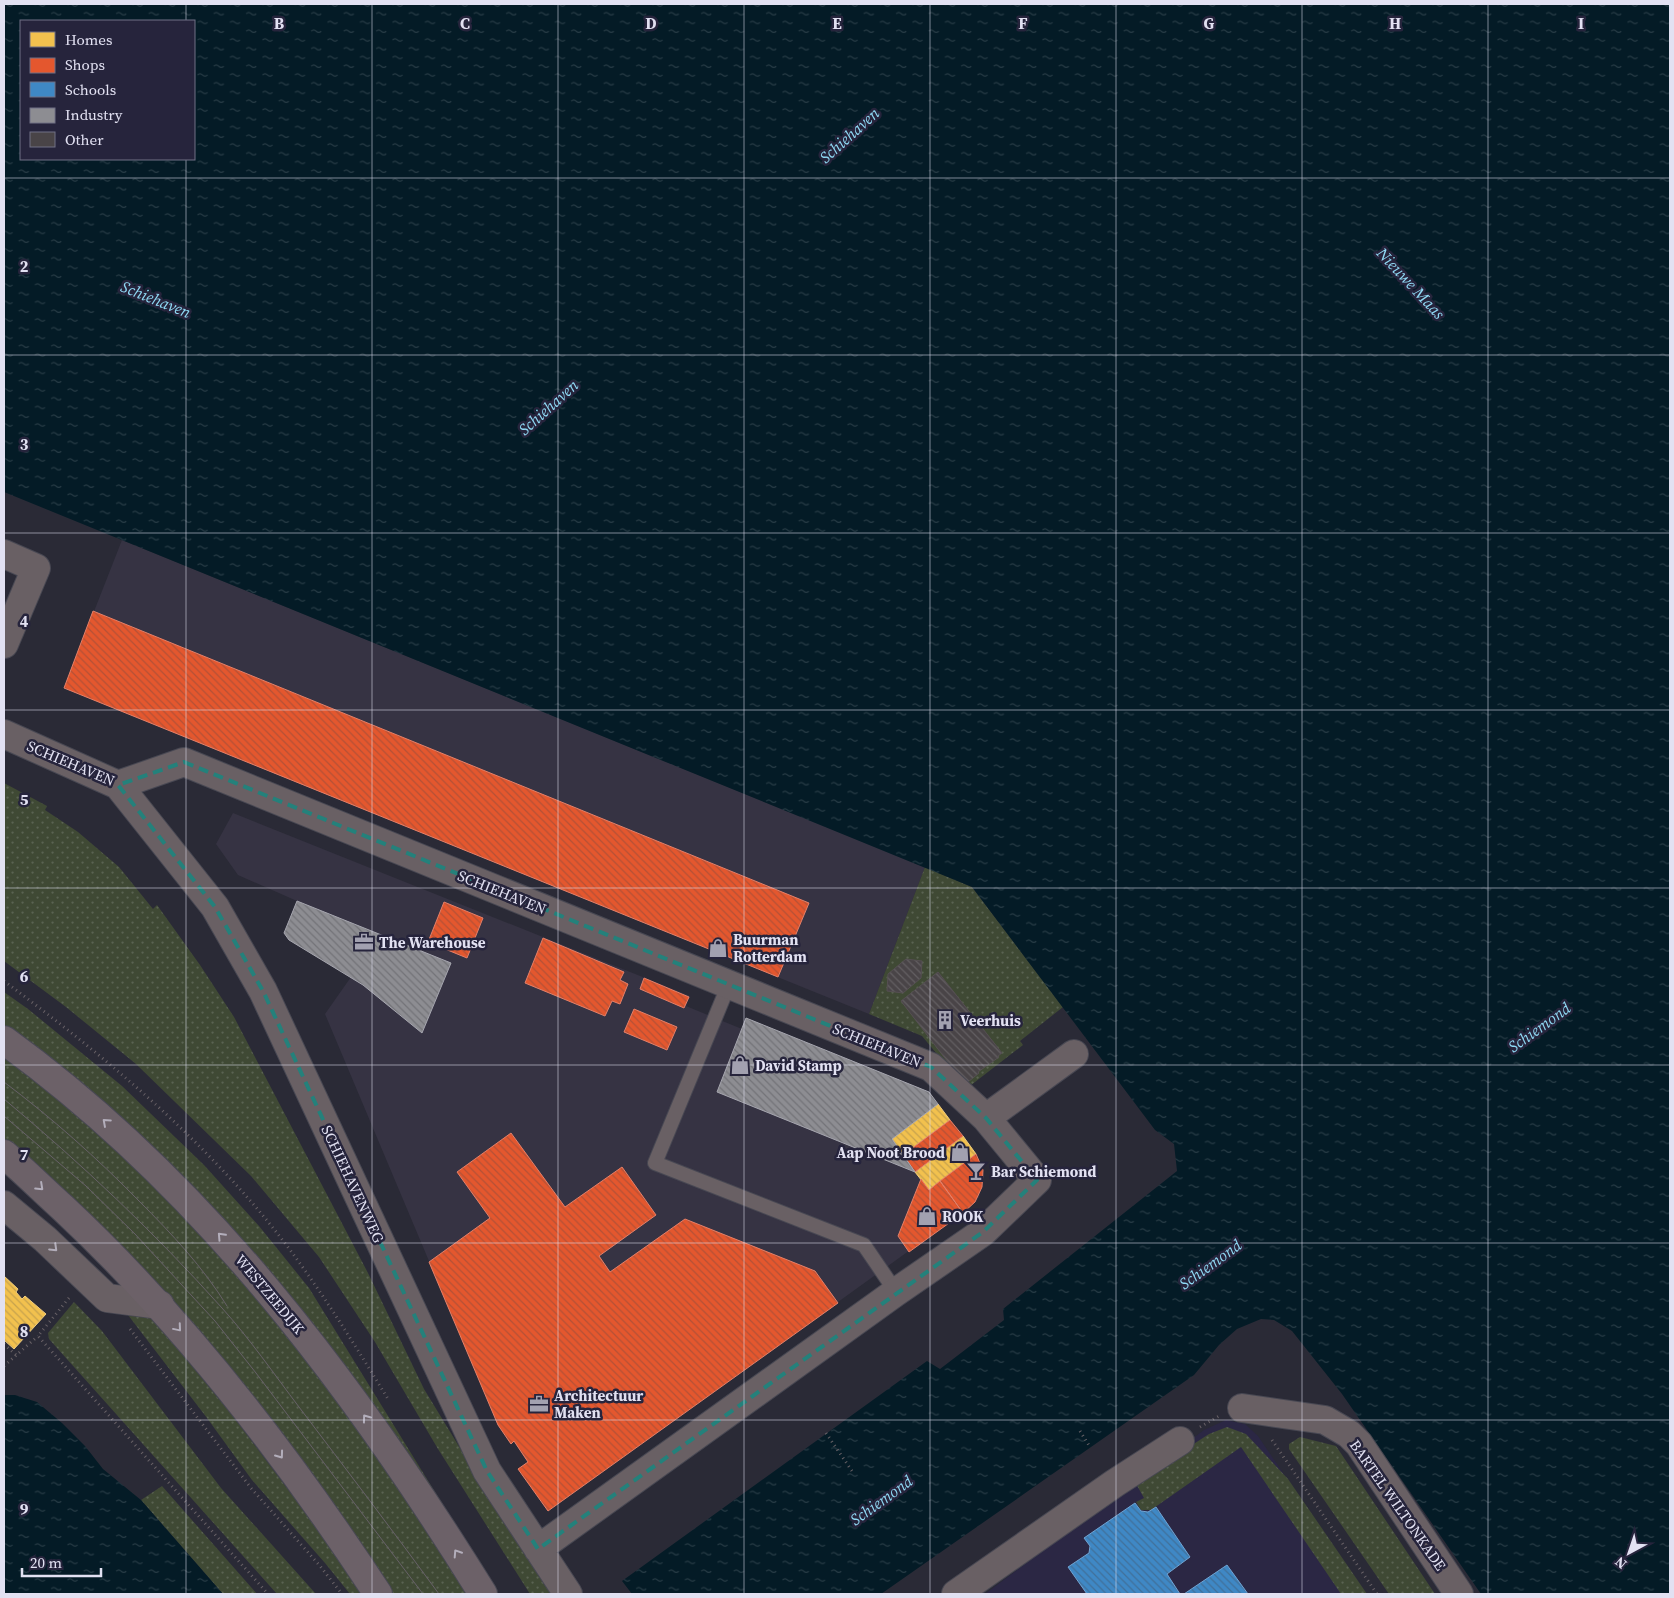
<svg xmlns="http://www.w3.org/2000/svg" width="1674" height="1598" viewBox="0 0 1674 1598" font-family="'Source Serif 4',serif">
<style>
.commercial{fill:#363343}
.built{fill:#2b2744}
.grass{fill:url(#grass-dots)}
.water{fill:url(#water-ripples);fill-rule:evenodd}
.homes{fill:url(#homes-back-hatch);stroke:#edcb7f}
.shops{fill:url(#shops-back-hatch);stroke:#e38069}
.schools{fill:url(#schools-back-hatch);stroke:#70a3d2}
.industry{fill:url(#industry-back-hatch);stroke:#a6a6af}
.building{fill:url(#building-back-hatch);stroke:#554f52}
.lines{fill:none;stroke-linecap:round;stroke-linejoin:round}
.lane-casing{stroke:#484853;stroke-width:16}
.street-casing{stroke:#484853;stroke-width:30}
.secondary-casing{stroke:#484853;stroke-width:30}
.path{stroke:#696267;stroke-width:3;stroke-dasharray:1 4;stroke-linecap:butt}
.lane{stroke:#696064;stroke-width:14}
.street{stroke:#696064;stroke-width:28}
.secondary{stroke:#6c6168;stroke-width:28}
.tram{stroke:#676168;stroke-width:1}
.oneway{stroke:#b3aebb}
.oneway2{stroke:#b2adb9}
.marked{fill:none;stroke:#24817b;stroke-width:4;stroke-dasharray:10 6;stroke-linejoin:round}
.grid{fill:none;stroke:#e2e1f2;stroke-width:1;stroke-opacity:0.55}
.labels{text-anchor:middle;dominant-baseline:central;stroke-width:5;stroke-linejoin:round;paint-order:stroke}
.street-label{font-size:15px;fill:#e2e1f2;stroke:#26243c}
.poi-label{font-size:15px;font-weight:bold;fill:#e2e1f2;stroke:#26243c;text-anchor:start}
.water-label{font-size:16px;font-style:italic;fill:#8fd9f4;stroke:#26243c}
.grid-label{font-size:16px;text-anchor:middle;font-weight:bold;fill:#e2e1f2;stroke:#26243c;stroke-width:5;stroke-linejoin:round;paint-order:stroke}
</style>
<defs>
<pattern id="grass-dots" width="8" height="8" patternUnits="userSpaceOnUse" patternTransform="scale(1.25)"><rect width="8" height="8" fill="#3f4934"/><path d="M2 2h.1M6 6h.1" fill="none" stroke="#5a6352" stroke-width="1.8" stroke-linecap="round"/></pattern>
<pattern id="water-ripples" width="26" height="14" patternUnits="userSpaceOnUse" patternTransform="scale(1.25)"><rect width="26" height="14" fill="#041b26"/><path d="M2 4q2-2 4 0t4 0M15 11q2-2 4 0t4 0" fill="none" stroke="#283c46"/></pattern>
<pattern id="homes-back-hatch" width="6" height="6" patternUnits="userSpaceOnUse" patternTransform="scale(1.25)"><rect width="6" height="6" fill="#f2c14e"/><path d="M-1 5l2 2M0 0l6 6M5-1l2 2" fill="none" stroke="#c6a24d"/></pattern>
<pattern id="shops-back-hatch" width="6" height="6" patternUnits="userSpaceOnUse" patternTransform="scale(1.25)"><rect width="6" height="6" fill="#e4572e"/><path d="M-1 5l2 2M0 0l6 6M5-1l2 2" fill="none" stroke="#b45136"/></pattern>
<pattern id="schools-back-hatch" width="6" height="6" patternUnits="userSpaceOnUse" patternTransform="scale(1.25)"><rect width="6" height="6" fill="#3f88c5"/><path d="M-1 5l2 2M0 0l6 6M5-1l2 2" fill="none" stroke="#41709a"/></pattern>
<pattern id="industry-back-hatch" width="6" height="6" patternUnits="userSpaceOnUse" patternTransform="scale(1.25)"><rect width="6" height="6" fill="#8d8d92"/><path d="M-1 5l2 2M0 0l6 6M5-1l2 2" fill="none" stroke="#737378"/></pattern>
<pattern id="building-back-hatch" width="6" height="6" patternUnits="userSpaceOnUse" patternTransform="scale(1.25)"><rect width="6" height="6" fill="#494447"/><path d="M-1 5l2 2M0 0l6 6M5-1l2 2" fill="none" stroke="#635f62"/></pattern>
</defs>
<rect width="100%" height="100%" fill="#2a2a36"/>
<!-- commercial -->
<path class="commercial" d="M122,540L925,867L869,1014L64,688Z
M233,813L690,996L686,1006L715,1018L742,1029L746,1018L929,1092L977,1156L982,1167L984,1177L979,1197L967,1209L548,1511L518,1469L528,1462L514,1442L511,1444L498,1425L325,1014L351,977L289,940L284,933L297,901L238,875L216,844Z"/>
<!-- built -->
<path class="built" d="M1226,1420L1245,1424L1258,1436L1360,1587L1350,1594H985L1204,1430Z"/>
<!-- grass -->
<path class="grass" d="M4,783L47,806L45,810L78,832L119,867L153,909L157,905L200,965L234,1017L368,1273L424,1389L502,1517L555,1594H530L438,1449L375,1342L319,1257L251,1176L136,1064L66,1007L4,961Z
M925,867L972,887L1063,1007L1020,1041L1023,1045L966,1089L922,1036L869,1014Z
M4,992L28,1009L122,1086L204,1165L259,1226L309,1288L498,1594H492L361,1398L4,1027Z
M4,1053L50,1088L205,1233L297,1341L473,1594H388L354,1544L4,1145Z
M74,1302L102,1331L221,1488L316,1594H277L49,1339L48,1333Z
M128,1315L151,1316L232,1415L319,1531L362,1594H350L325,1563L252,1480L207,1418Z
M1227,1427L1246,1434L1288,1479L1367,1594H1341L1241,1447L1151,1510H1141L1136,1502L1144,1498L1135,1482L1209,1434Z
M1300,1437L1336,1446L1435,1594H1389L1289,1449V1444Z
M162,1486L257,1594H223L141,1500Z"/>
<!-- water -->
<path class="water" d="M4,4H1670V1594H1481L1342,1394L1292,1331L1274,1320L1261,1319L1237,1329L1219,1345L1194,1375L881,1594H632L622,1581L927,1361L940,1369L1004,1320L1003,1309L1177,1171L1174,1144L1155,1130L972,887L4,492ZM194,21V159H21V21Z
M4,1395H15L37,1402L62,1423L85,1446L103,1469L141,1500L223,1594H4Z"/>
<!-- homes -->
<path class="homes" d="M938,1104L950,1120L903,1155L892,1139Z
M963,1136L976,1154L929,1190L915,1172Z
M4,1276L18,1289L16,1292L22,1299L25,1296L46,1314L14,1349L4,1340Z"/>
<!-- shops -->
<path class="shops" d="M93,611L809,903L778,977L64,688Z
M444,902L483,918L467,958L428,942Z
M543,938L624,972L620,980L628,984L620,1004L612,1001L605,1016L525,983Z
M644,978L689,997L684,1008L640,989Z
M634,1009L677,1027L667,1050L624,1032Z
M950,1120L963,1136L915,1172L903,1155Z
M511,1133L565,1207L622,1167L656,1215L599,1256L610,1272L685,1219L815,1271L838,1303L548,1511L518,1469L528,1462L514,1441L511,1444L498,1425L429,1262L490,1218L457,1172Z
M976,1154L983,1170L982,1187L975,1202L963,1213L940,1181Z
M921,1179L929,1190L940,1181L963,1213L909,1252L898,1236Z"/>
<!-- schools -->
<path class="schools" d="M1135,1503L1141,1511L1148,1512L1156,1507L1190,1557L1167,1574L1180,1594H1087L1068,1567L1089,1553L1090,1546L1084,1538Z
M1227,1565L1248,1594H1184Z"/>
<!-- industry -->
<path class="industry" d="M297,901L451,963L422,1033L363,985L289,940L284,933Z
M746,1018L929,1092L938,1104L892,1139L915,1172L717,1092Z"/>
<!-- building -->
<path class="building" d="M906,959L922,961L921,978L903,993L887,991L888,974Z
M938,972L1002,1053L998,1056L999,1057L978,1072L979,1073L968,1082L967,1081L964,1083L901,1001Z"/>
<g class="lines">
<!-- lane casing -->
<g class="lane-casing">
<path id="lane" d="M729,984L655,1163L864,1245L896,1292"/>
</g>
<!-- street casing -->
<g class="street-casing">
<path id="street" d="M4,554L36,568L4,644
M4,734L118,785L184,762L931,1067L986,1118L1037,1180L983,1232L896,1292L538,1549
M118,785L215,907L263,991L487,1471L568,1594
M986,1118L1074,1054
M4,1205L45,1239L107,1298L160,1305
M1242,1408L1325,1420L1349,1434L1359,1444L1459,1594
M956,1594L1115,1483L1180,1441"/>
</g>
<!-- secondary casing -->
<g class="secondary-casing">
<path id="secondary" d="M4,1040C204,1185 354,1386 483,1594
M4,1154C24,1171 43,1190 63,1208C184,1321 287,1455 378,1594"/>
</g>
<!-- path -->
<path class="path" d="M4,981C91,1046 175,1115 247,1197C302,1259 345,1329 388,1399
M69,1298L38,1336L268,1594
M130,1329L251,1488L320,1566L342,1594
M4,1344L16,1355
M4,1366L38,1336
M1200,1427L1219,1416
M1080,1431L1090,1447
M826,1433L852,1471
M1272,1440L1377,1594"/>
<!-- lane -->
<use href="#lane" class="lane"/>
<!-- street -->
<use href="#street" class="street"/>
<!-- secondary -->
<use href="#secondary" class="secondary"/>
<!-- tram -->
<path class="tram" d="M4,1082C52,1118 97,1158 139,1201C172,1234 203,1267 227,1306
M4,1099C82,1164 155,1233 222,1308C250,1339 274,1374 299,1407C346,1469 393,1531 439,1594
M4,1116L86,1186L135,1234L215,1321L256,1373L423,1594"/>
</g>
<!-- one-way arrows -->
<defs><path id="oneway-chevron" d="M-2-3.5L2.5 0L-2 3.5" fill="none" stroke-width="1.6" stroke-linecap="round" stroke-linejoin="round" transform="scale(1.25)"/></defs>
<g class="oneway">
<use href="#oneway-chevron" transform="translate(106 1122) rotate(-138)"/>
<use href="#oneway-chevron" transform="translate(40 1187) rotate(43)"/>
<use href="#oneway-chevron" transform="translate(221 1236) rotate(-133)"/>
<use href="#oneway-chevron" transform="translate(178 1328) rotate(50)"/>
<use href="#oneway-chevron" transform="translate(366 1418) rotate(-126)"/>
<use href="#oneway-chevron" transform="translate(280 1455) rotate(54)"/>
<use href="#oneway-chevron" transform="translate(457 1553) rotate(-123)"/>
</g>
<use class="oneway2" href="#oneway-chevron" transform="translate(54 1248) rotate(44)"/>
<!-- marked area -->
<path class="marked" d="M184,762L931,1067L986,1118L1037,1180L983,1232L538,1549L487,1471L263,991L215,907L118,785Z"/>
<!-- grid -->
<path class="grid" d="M186,4V21M372,4V1594M558,4V1594M744,4V1594M930,4V1594M1116,4V1594M1302,4V1594M1488,4V1594M186,159V1594M4,178H1670M4,355H1670M4,533H1670M4,710H1670M4,888H1670M4,1065H1670M4,1243H1670M4,1420H1670"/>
<!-- icons -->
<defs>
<g id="office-bare" transform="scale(1.5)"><path d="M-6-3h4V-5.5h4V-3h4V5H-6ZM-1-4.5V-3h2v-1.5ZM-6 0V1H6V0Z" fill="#a2a1b0" stroke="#26243c" stroke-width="2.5" paint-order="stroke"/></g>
<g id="shop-bare" transform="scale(1.5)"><path d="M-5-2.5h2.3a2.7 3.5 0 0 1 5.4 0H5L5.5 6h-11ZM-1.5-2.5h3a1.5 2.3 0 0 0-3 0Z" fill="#a2a1b0" stroke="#26243c" stroke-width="2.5" paint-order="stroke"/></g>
<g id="building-bare" transform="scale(1.5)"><path d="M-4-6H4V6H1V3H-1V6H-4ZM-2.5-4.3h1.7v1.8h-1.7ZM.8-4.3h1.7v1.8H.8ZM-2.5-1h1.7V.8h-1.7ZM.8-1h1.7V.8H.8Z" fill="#a2a1b0" stroke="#26243c" stroke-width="2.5" paint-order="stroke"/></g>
<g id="bar-bare" transform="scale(1.5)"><path d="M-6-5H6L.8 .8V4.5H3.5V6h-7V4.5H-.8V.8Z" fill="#a2a1b0" stroke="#26243c" stroke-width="2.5" paint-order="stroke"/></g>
</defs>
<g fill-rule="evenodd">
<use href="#office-bare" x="364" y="942"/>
<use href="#shop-bare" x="718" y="948"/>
<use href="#building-bare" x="945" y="1020"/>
<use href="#shop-bare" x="740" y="1065"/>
<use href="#shop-bare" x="960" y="1152"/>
<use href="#bar-bare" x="976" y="1171"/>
<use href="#shop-bare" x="927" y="1216"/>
<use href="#office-bare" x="539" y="1404"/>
</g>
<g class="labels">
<!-- street labels -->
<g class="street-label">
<text transform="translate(71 763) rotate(23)">SCHIEHAVEN</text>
<text transform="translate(502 892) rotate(22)">SCHIEHAVEN</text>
<text transform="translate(877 1045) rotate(22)">SCHIEHAVEN</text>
<text transform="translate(353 1184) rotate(65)">SCHIEHAVENWEG</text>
<text transform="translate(270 1294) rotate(50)">WESTZEEDIJK</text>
<text transform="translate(1398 1505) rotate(55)">BARTEL WILTONKADE</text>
</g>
<!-- poi labels -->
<g class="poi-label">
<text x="733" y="939">Buurman<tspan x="733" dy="17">Rotterdam</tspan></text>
<text x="379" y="942">The Warehouse</text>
<text x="960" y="1020">Veerhuis</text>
<text x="755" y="1065">David Stamp</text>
<text x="945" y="1152" text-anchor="end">Aap Noot Brood</text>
<text x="991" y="1171">Bar Schiemond</text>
<text x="942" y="1216">ROOK</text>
<text x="554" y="1395">Architectuur<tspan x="554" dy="17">Maken</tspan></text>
</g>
<!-- water labels -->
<g class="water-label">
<text transform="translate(849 135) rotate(-42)">Schiehaven</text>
<text transform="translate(1411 283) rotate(47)">Nieuwe Maas</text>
<text transform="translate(156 299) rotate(22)">Schiehaven</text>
<text transform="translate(548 407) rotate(-42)">Schiehaven</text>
<text transform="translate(1539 1027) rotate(-36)">Schiemond</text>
<text transform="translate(1210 1264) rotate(-36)">Schiemond</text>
<text transform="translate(881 1500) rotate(-36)">Schiemond</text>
</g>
</g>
<g class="grid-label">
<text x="279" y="29">B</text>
<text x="465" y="29">C</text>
<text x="651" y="29">D</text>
<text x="837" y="29">E</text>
<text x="1023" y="29">F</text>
<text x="1209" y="29">G</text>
<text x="1395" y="29">H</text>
<text x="1581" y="29">I</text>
<text x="24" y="272">2</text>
<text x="24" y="450">3</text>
<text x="24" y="627">4</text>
<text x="24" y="805">5</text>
<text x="24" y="982">6</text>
<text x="24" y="1160">7</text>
<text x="24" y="1337">8</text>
<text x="24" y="1515">9</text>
</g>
<!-- border -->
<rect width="1674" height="1598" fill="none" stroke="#e2e1f2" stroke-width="10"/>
<!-- legend -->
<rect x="20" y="20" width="175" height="140" fill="#26243c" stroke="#717085"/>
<rect x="30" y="32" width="25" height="15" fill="#f2c14e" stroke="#717085"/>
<text x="65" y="45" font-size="15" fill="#e2e1f2">Homes</text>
<rect x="30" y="58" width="25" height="15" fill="#e4572e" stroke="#717085"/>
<text x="65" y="70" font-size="15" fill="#e2e1f2">Shops</text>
<rect x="30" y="82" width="25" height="15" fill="#3f88c5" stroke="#717085"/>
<text x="65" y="95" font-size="15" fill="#e2e1f2">Schools</text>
<rect x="30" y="108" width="25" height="15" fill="#8d8d92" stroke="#717085"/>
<text x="65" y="120" font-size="15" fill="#e2e1f2">Industry</text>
<rect x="30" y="132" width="25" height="15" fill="#494447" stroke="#717085"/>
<text x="65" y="145" font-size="15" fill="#e2e1f2">Other</text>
<!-- north arrow -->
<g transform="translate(1629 1553) rotate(220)" stroke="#26243c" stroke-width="4" paint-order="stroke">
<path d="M0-4L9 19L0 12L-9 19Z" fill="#e2e1f2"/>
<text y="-8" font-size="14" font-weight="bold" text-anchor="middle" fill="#e2e1f2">N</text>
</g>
<!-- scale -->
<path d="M22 1568v8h79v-8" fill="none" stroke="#e2e1f2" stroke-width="2.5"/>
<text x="30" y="1568" font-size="15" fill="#e2e1f2" stroke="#26243c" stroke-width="4" paint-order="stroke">20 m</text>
</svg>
